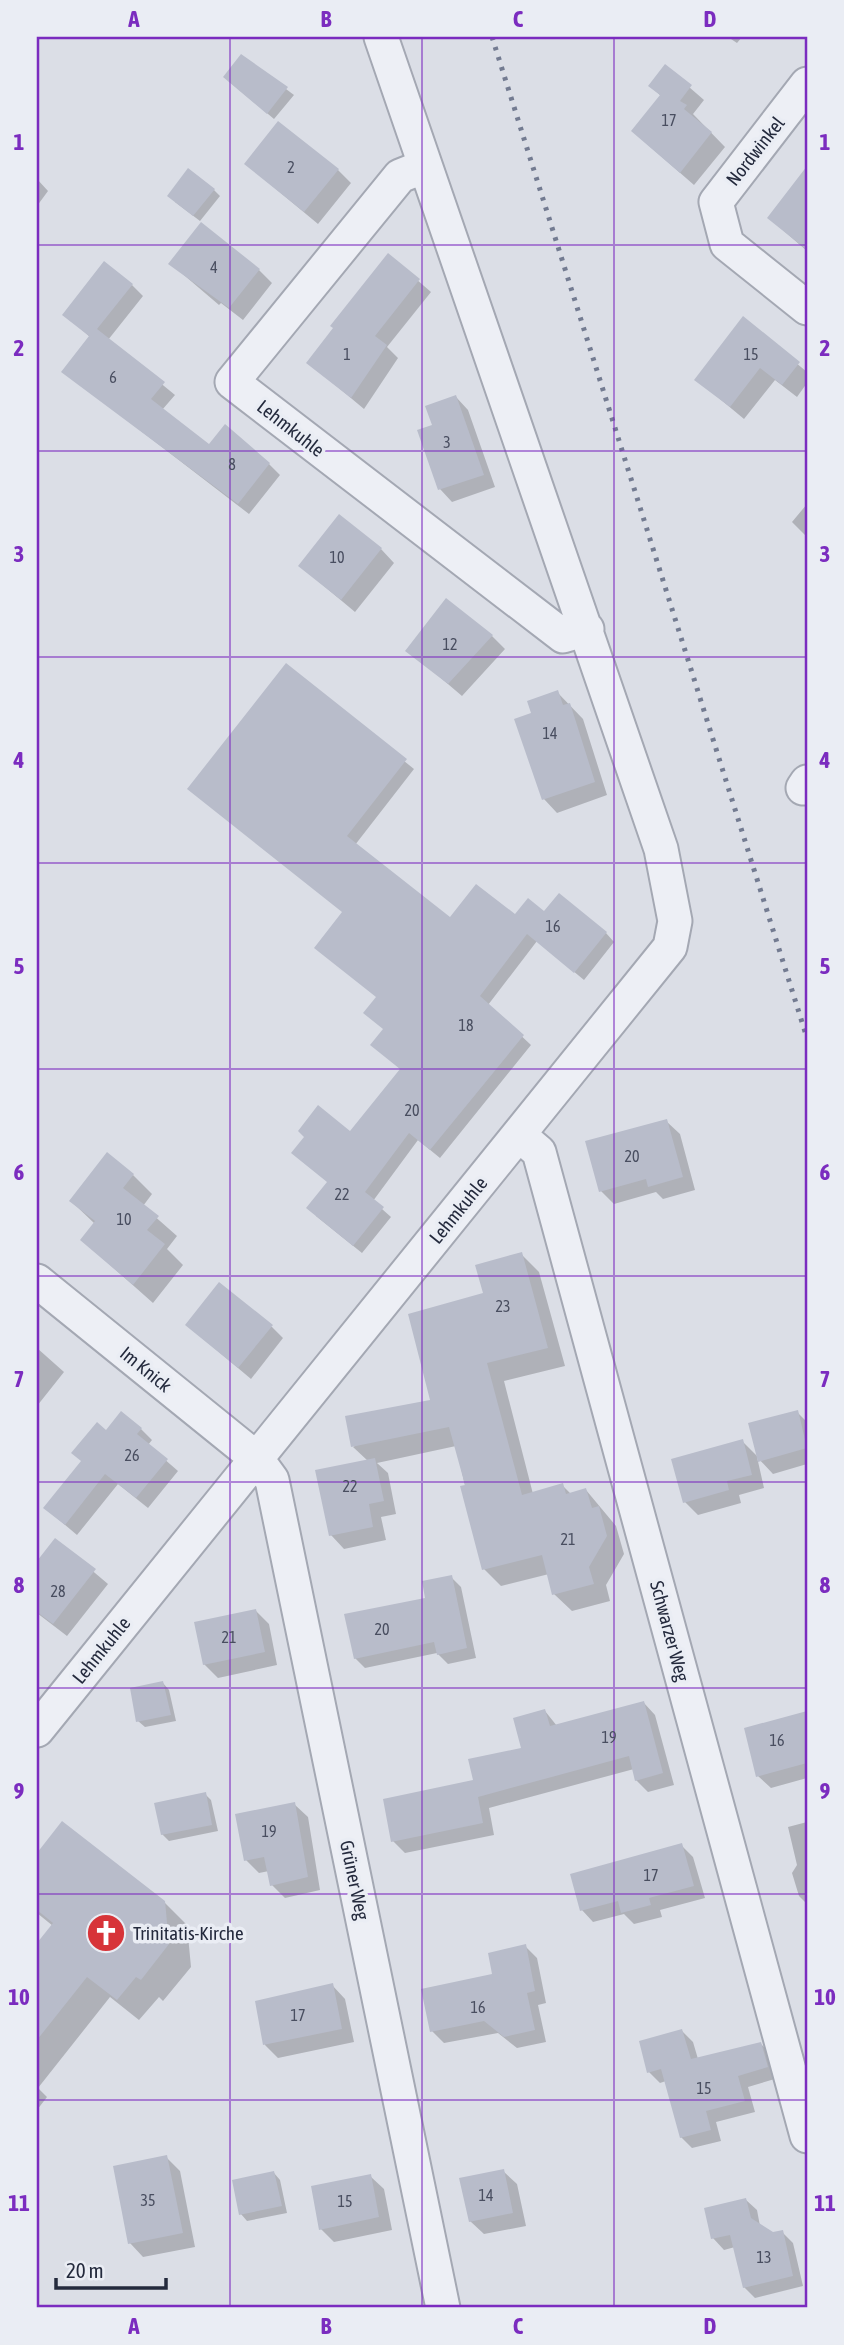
<svg xmlns="http://www.w3.org/2000/svg" width="844" height="2345" viewBox="0 0 844 2345" font-family="'Asap Condensed',sans-serif">
<style>
.shadow{fill:#0003}
.building{fill:#b8bcca}
.lines{fill:none;stroke-linecap:round;stroke-linejoin:round}
.street-casing{stroke:#a4a8b3;stroke-width:37}
.street{stroke:#edeff5;stroke-width:33}
.rail{stroke:#737b91;stroke-width:5;stroke-dasharray:3.5 7;stroke-linecap:butt}
.grid{fill:none;stroke:#7b2cbf;stroke-width:2;stroke-opacity:0.55}
.labels{text-anchor:middle;dominant-baseline:central;stroke-width:7;stroke-linejoin:round;paint-order:stroke}
.number-label{font-size:16px;fill:#494e60}
.street-label{font-size:19px;fill:#242a3d;stroke:#eaedf4}
.poi-label{font-size:19px;fill:#242a3d;stroke:#eaedf4;text-anchor:start}
.neatline{fill:none;stroke:#7b2cbf;stroke-width:2.5}
.grid-label{font-size:23px;text-anchor:middle;font-weight:bold;fill:#7b2cbf}
</style>
<rect width="100%" height="100%" fill="#dbdee6"/>
<!-- shadow -->
<path class="shadow" d="M728,37H742L737,43Z
M242,56L294,95L274,119L231,83Z
M666,67L704,100L693,114L725,147L694,185L647,144L661,96L650,86Z
M246,164L338,170L351,183L318,224Z
M807,169V251L769,218Z
M37,179L48,191L37,206Z
M214,190L220,196L200,221L175,202Z
M388,255L431,292L387,347L398,358L364,409L309,363Z
M171,264L259,270L272,283L243,320L221,303L219,305Z
M132,285L143,296L108,340L175,395L162,410L209,447L269,464L280,475L249,514L63,371L90,337L64,314Z
M743,319L807,372V383L797,397L775,380L744,419L696,379Z
M456,397L468,410L495,487L452,502L440,489L419,431L434,426Z
M807,504V537L792,522Z
M381,549L394,563L355,612L300,566Z
M492,636L505,649L462,696L408,650Z
M286,666L414,769L355,845L450,919L544,914L606,933L614,942L584,980L537,941L488,1005L531,1045L440,1158L418,1140L373,1201L391,1217L362,1253L316,1216L350,1133L402,1070L372,1045L384,1030L378,998L344,913Z
M557,692L583,719L607,795L557,813L544,799L533,714Z
M666,1121L680,1134L695,1190L663,1199L656,1192L614,1204L601,1191Z
M133,1175L152,1194L143,1206L177,1236L167,1249L183,1265L153,1303L82,1240L95,1224L71,1201Z
M521,1254L539,1272L565,1366L504,1381L533,1494L562,1485L571,1494L586,1490L616,1526L624,1554L606,1585L610,1601L572,1611L554,1594L549,1574L501,1586L484,1569L456,1446L377,1463L388,1473L396,1514L381,1517L386,1540L344,1549L331,1535L368,1461L353,1447L433,1401L485,1294Z
M187,1325L272,1327L283,1338L251,1379Z
M37,1348L64,1372L37,1406Z
M797,1412L807,1422V1464L773,1474L757,1457L764,1488L739,1495L741,1503L698,1515L685,1502L742,1441L759,1458Z
M141,1429L152,1440L148,1445L178,1471L148,1508L118,1484L77,1535L45,1508L107,1432Z
M56,1540L108,1584L67,1636L37,1613V1564Z
M451,1577L461,1587L476,1658L448,1664L437,1653L365,1668L355,1658Z
M255,1610L269,1624L277,1665L218,1678L204,1664Z
M163,1683L169,1690L176,1721L145,1727L138,1721Z
M644,1703L655,1715L674,1785L648,1792L636,1780L634,1769L489,1808L494,1835L405,1853L393,1841L523,1749L545,1711L557,1726Z
M807,1713V1778L771,1788L758,1776L746,1729Z
M205,1794L211,1800L218,1831L169,1841L162,1834Z
M294,1804L308,1817L320,1890L285,1898L272,1885L269,1871L259,1873L246,1860Z
M807,1822V1904L799,1896L792,1873L797,1865L788,1827Z
M62,1824L164,1902L187,1925L191,1967L163,2001L159,1997L139,2020L110,1997L38,2088L47,2097L37,2110V1946L53,1926L37,1913V1858Z
M681,1845L693,1857L705,1898L660,1910L662,1917L634,1924L624,1914L593,1922L582,1910Z
M525,1946L537,1958L546,2003L538,2005L546,2042L517,2048L498,2033L444,2043L432,2031Z
M332,1985L345,1999L354,2042L278,2058L265,2045L257,2002Z
M682,2031L693,2042L698,2059L761,2044L772,2055L778,2078L748,2087L755,2112L716,2122L721,2141L692,2148L681,2137L666,2081L660,2083L649,2072Z
M166,2157L180,2171L195,2247L143,2257L130,2243Z
M503,2171L517,2184L526,2226L484,2234L470,2221Z
M274,2173L280,2180L287,2213L247,2221L241,2214Z
M370,2176L384,2189L392,2230L334,2242L321,2229Z
M746,2200L757,2210L760,2226L772,2234L782,2232L793,2243L803,2286L755,2298L744,2287L735,2247L724,2250L713,2238Z"/>
<!-- building -->
<path class="building" d="M241,54L288,87L267,114L223,77Z
M665,64L692,85L680,101L687,105L684,109L712,132L680,173L631,131L660,95L648,86Z
M278,121L339,169L304,212L244,164Z
M807,166V250L767,218Z
M188,168L215,189L193,216L167,196Z
M201,222L260,269L229,308L168,264Z
M388,253L420,279L375,336L387,345L351,398L306,363L333,328L330,326Z
M104,261L133,284L97,329L165,382L151,399L209,444L225,424L270,463L238,504L61,372L89,336L62,315Z
M743,316L800,362L782,385L760,368L730,407L694,380Z
M456,395L484,475L438,490L417,430L432,425L425,406Z
M339,514L382,548L341,600L298,566Z
M446,598L493,635L448,684L405,651Z
M286,663L407,759L347,836L450,917L476,884L515,914L528,898L544,911L559,893L607,932L574,973L527,934L480,996L524,1035L430,1150L409,1133L365,1192L384,1207L353,1246L306,1208L327,1182L291,1153L304,1137L298,1131L318,1105L350,1131L400,1069L370,1045L383,1029L363,1013L376,997L314,948L342,912L187,789Z
M558,690L563,705L570,703L595,782L542,800L514,719L531,713L527,701Z
M667,1119L683,1177L648,1187L646,1179L599,1192L585,1141Z
M107,1152L134,1174L123,1188L159,1216L147,1230L165,1244L133,1285L80,1240L95,1221L69,1201Z
M522,1252L548,1348L487,1363L522,1495L563,1483L566,1494L586,1488L592,1508L599,1506L607,1536L589,1567L594,1584L552,1595L542,1555L482,1570L460,1486L465,1485L449,1427L351,1447L345,1416L430,1400L408,1314L483,1293L475,1265Z
M219,1282L273,1325L238,1368L185,1325Z
M798,1410L807,1448L758,1462L748,1423Z
M121,1411L142,1428L137,1434L168,1459L136,1498L105,1474L65,1525L43,1508L81,1461L71,1453L97,1422L106,1430Z
M743,1439L752,1475L727,1481L729,1490L683,1503L671,1459Z
M375,1458L384,1501L369,1504L373,1527L329,1536L315,1470Z
M55,1538L96,1569L53,1624L37,1612V1561Z
M452,1575L467,1648L437,1655L434,1642L354,1659L344,1614L425,1598L422,1581Z
M256,1609L265,1652L203,1665L194,1622Z
M163,1681L171,1715L136,1722L130,1688Z
M644,1701L663,1773L635,1781L629,1756L478,1797L483,1823L391,1842L383,1799L473,1780L468,1759L521,1748L513,1718L545,1709L550,1726Z
M807,1711V1763L756,1777L744,1728Z
M206,1792L212,1825L161,1835L154,1803Z
M295,1802L308,1877L270,1886L264,1857L244,1861L235,1814Z
M62,1821L165,1901L169,1944L141,1980L136,1977L117,2000L87,1977L37,2040V1943L53,1923L37,1910V1853Z
M682,1843L694,1886L649,1898L651,1905L621,1913L618,1901L580,1911L570,1874Z
M526,1944L535,1991L527,1993L535,2030L504,2037L484,2021L430,2032L421,1989L492,1974L488,1953Z
M333,1983L342,2029L263,2045L255,2001Z
M682,2029L691,2059L761,2042L768,2067L738,2076L745,2101L706,2111L711,2130L680,2138L661,2069L647,2073L639,2041Z
M167,2155L183,2233L128,2244L113,2166Z
M504,2169L513,2213L469,2222L459,2178Z
M274,2171L282,2206L239,2215L232,2180Z
M371,2174L379,2217L319,2230L311,2186Z
M746,2198L751,2218L773,2232L783,2230L793,2276L743,2288L730,2235L711,2239L704,2208Z"/>
<g class="lines">
<!-- street casing -->
<g class="street-casing">
<path id="street" d="M807,84L716,202L727,244L807,308
M425,166L400,176L232,382L563,636L587,629
M803,788L807,782
M519,1135L539,1152L807,2136
M37,1281L256,1458L272,1480L443,2308
M37,1730L670,947L675,921L661,849L381,37"/>
</g>
<!-- street -->
<use href="#street" class="street"/>
<!-- rail -->
<path class="rail" d="M492,37L807,1038"/>
</g>
<!-- grid -->
<path class="grid" d="M230,37V2308M422,37V2308M614,37V2308M37,245H807M37,451H807M37,657H807M37,863H807M37,1069H807M37,1276H807M37,1482H807M37,1688H807M37,1894H807M37,2100H807"/>
<!-- icons -->
<defs>
<g id="church-disc" transform="scale(2.0125)"><circle r="9.5" fill="#d73439" stroke="#eaedf4"/><path d="M-1.2-6h2.4v3.5h3.3v2.4h-3.3V6h-2.4V-.1h-3.3v-2.4h3.3Z" fill="#fff"/></g>
</defs>
<g fill-rule="evenodd">
<use href="#church-disc" x="106" y="1933"/>
</g>
<g class="labels">
<!-- number labels -->
<g class="number-label">
<text x="669" y="120">17</text>
<text x="291" y="167">2</text>
<text x="214" y="267">4</text>
<text x="347" y="354">1</text>
<text x="751" y="354">15</text>
<text x="113" y="377">6</text>
<text x="447" y="442">3</text>
<text x="232" y="464">8</text>
<text x="337" y="557">10</text>
<text x="450" y="644">12</text>
<text x="550" y="733">14</text>
<text x="553" y="926">16</text>
<text x="466" y="1025">18</text>
<text x="412" y="1110">20</text>
<text x="632" y="1156">20</text>
<text x="342" y="1194">22</text>
<text x="124" y="1219">10</text>
<text x="503" y="1306">23</text>
<text x="132" y="1455">26</text>
<text x="350" y="1486">22</text>
<text x="568" y="1539">21</text>
<text x="58" y="1591">28</text>
<text x="382" y="1629">20</text>
<text x="229" y="1637">21</text>
<text x="609" y="1737">19</text>
<text x="777" y="1740">16</text>
<text x="269" y="1831">19</text>
<text x="651" y="1875">17</text>
<text x="478" y="2007">16</text>
<text x="298" y="2015">17</text>
<text x="704" y="2088">15</text>
<text x="486" y="2195">14</text>
<text x="148" y="2200">35</text>
<text x="345" y="2201">15</text>
<text x="764" y="2257">13</text>
</g>
<!-- street labels -->
<g class="street-label">
<text transform="translate(755 151) rotate(-52)">Nordwinkel</text>
<text transform="translate(291 428) rotate(38)">Lehmkuhle</text>
<text transform="translate(458 1210) rotate(-51)">Lehmkuhle</text>
<text transform="translate(146 1369) rotate(39)">Im Knick</text>
<text transform="translate(670 1631) rotate(75)">Schwarzer Weg</text>
<text transform="translate(101 1650) rotate(-51)">Lehmkuhle</text>
<text transform="translate(355 1880) rotate(78)">Grüner Weg</text>
</g>
<!-- poi labels -->
<g class="poi-label">
<text x="133" y="1933">Trinitatis-Kirche</text>
</g>
</g>
<!-- border -->
<rect width="844" height="2345" fill="none" stroke="#eaedf4" stroke-width="77"/>
<!-- scale -->
<path d="M56 2278v10h110v-10" fill="none" stroke="#242a3d" stroke-width="3.5"/>
<text x="66" y="2278" font-size="21" fill="#242a3d" stroke="#eaedf4" stroke-width="5" paint-order="stroke">20 m</text>
<rect x="38" y="38" width="768" height="2268" class="neatline"/>
<g class="grid-label">
<text x="134" y="27">A</text>
<text x="326" y="27">B</text>
<text x="518" y="27">C</text>
<text x="710" y="27">D</text>
<text x="19" y="150">1</text>
<text x="825" y="150">1</text>
<text x="19" y="356">2</text>
<text x="825" y="356">2</text>
<text x="19" y="562">3</text>
<text x="825" y="562">3</text>
<text x="19" y="768">4</text>
<text x="825" y="768">4</text>
<text x="19" y="974">5</text>
<text x="825" y="974">5</text>
<text x="19" y="1180">6</text>
<text x="825" y="1180">6</text>
<text x="19" y="1387">7</text>
<text x="825" y="1387">7</text>
<text x="19" y="1593">8</text>
<text x="825" y="1593">8</text>
<text x="19" y="1799">9</text>
<text x="825" y="1799">9</text>
<text x="19" y="2005">10</text>
<text x="825" y="2005">10</text>
<text x="19" y="2211">11</text>
<text x="825" y="2211">11</text>
<text x="134" y="2334">A</text>
<text x="326" y="2334">B</text>
<text x="518" y="2334">C</text>
<text x="710" y="2334">D</text>
</g>
</svg>
